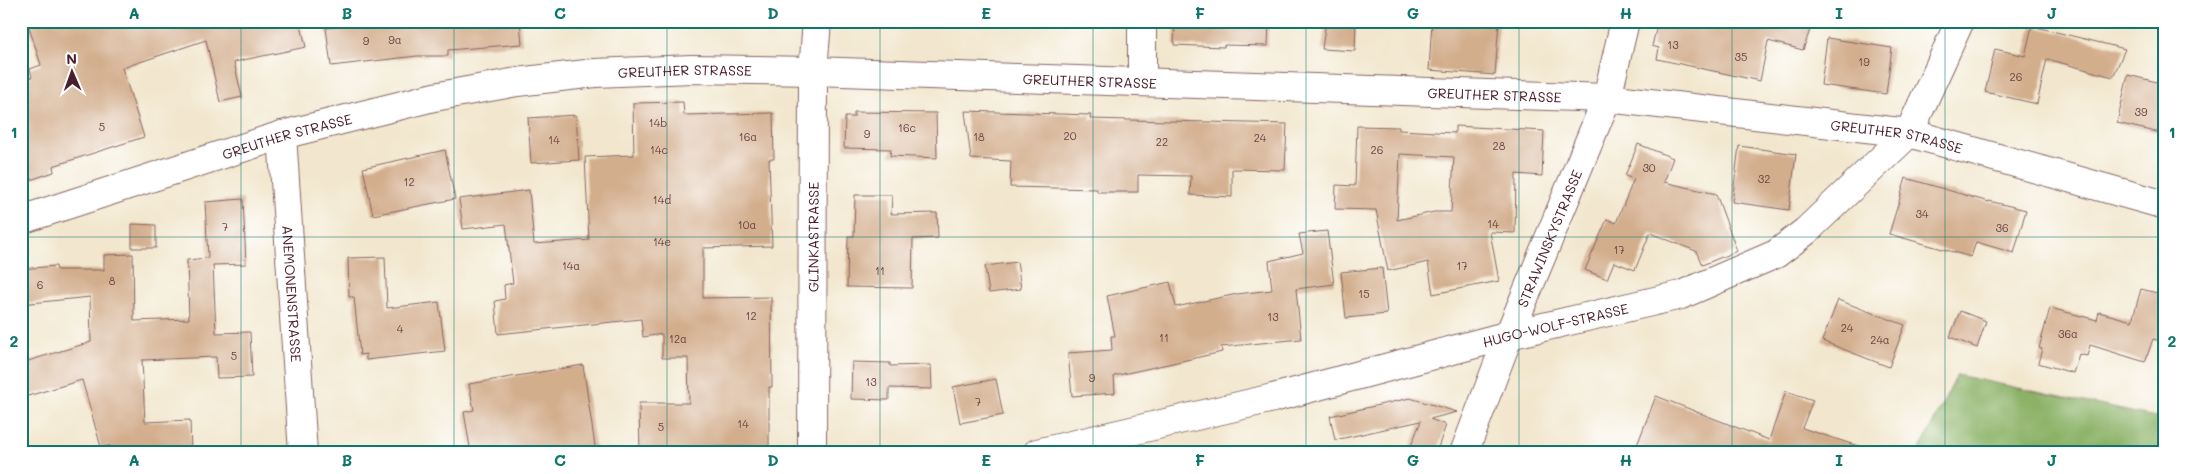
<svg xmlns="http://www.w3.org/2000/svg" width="2186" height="474" viewBox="0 0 2186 474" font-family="Mali,sans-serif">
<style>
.forest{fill:#8cb268;stroke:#6b684a}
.building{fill:#d3ae8d;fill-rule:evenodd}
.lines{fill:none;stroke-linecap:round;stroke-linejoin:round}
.minor-casing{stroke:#856564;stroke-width:30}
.minor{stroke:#fff;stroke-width:28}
.grid{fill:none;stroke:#0f766e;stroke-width:1;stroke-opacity:0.55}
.labels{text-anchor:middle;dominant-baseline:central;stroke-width:5;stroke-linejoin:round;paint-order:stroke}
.number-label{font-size:11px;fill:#6c4344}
.street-label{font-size:14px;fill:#4a1f2b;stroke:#fff}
.neatline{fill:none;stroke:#0f766e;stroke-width:2}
.grid-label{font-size:16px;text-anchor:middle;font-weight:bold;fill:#0f766e}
</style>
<rect width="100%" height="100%" fill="#fff"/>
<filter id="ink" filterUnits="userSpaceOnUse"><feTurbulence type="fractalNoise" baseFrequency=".02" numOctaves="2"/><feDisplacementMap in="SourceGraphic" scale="10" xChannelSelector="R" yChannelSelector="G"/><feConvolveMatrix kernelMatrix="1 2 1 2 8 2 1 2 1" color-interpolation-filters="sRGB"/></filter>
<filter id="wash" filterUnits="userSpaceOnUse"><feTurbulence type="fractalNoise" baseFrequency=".0096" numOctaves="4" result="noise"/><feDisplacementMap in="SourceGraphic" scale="20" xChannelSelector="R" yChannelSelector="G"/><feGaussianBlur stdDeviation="1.12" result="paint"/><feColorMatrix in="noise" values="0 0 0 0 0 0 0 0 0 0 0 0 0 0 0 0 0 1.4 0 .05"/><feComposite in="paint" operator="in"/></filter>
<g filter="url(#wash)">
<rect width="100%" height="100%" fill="#f2e7ce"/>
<!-- forest -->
<path class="forest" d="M1957,375L2165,419V453H1918Z"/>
<g id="blocks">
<!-- building -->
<path class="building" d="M27,21H300L306,47L234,62L242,97L220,102L206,40L122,68L144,137L53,166L54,172L21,183V81L32,77L30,69L41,65Z
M349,21H520L522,44L448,50V56H417L331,66L326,28L349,25Z
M1175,21H1269L1268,46L1224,45V47L1174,45Z
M1326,21H1356L1355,51L1322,49Z
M1432,21H1499L1495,75L1429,70Z
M1658,21H1707L1724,25V21H1813L1803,50L1768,41L1760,81L1657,59L1659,48L1652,46Z
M2032,26L2125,49L2113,77L2047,59L2037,104L1985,92L1995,49L2025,56Z
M1827,38L1892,48L1886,94L1821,85Z
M2128,75L2165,84V134L2117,123Z
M683,102L684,115L773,113L774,159H769L772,246L703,248V298L771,297L772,387H769V447H699V453H640L639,403H689L688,358H662V334L643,337L641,319L498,334L495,301L505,299L504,285L513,283L506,224L463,229L459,199L529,190L534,244L589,240L585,157L634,155L633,103Z
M965,111L1091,115L1090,119L1287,124L1285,170L1232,169V197L1190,195L1191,176L1138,175V192H1097V189L1010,187L1011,161L971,159Z
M854,112L936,113L937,158L890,156L891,149L844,148L845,117H854Z
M576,115L579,160L531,163L528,118Z
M1357,126L1399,127V130L1455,133V126L1544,131L1542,176L1516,174L1515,233L1490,232L1499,281L1433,294L1428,262L1388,271L1376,210L1335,209L1336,185L1355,186ZM1400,154L1454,157L1451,212H1434L1397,220Z
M1638,144L1673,158L1664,182L1716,194L1737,251L1702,265L1696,251L1650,233L1635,270L1614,262L1607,279L1585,270L1607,219L1616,223L1634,179L1625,176Z
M1739,146L1796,154L1789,210L1732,202Z
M445,150L455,199L373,215L363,168Z
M1906,178L1989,202V201L2026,210L2014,253L1976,242L1971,257L1889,234Z
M855,195H892L891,214L937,213L938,238L913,239L912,288L847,287L848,236H854Z
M243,199L246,264L213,265L216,333L250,332L252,377L217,378L216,357L142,360L145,422L190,420L191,453H111L110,445L101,447L82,380L21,398V363L91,342L90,297L21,304V269L56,266L57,270H104V255L133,254L134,321L189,319L187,260L208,258L205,202Z
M132,224L156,225V248H132Z
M1327,231L1334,284L1296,289L1301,339L1221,347L1222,352L1114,376L1115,393L1072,396L1068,353L1112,350L1111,336H1115L1107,296L1170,282L1176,307L1237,294L1272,290L1269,261L1303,253L1299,234Z
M385,257L387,308L439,302L445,351L366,360V354L360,355L354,297H349L348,258Z
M1017,262L1021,289L989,293L985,266Z
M1382,268L1387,314L1346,318L1341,272Z
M2141,289L2165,295V342L2153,339L2145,362L2090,345L2087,356L2079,354L2073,373L2038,363L2042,349L2039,348L2050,308L2097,320L2099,312L2132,321Z
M1838,300L1905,325L1889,367L1822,341Z
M1960,311L1986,321L1977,348L1950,337Z
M852,362L890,363V366L931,365L932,389L889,388V400L851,399Z
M583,365L596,453H471L464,412L474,410L469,384Z
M996,379L1003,415L960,423L953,387Z
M1786,391L1813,400L1802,428L1864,448L1863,453H1656L1637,445L1656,396L1769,440Z
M1410,398L1457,412L1430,419L1446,425L1436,453H1408L1421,421L1335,440L1330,416Z"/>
</g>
</g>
<g filter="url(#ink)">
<use href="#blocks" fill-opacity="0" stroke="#856564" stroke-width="1"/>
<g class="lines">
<!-- minor casing -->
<g class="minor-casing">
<g id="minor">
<path d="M1142,21V82"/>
<path id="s1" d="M282,135L303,453"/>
<path id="s2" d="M21,220L282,135L434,97L517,82L595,73L692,69L813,71L1607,98L1909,133L2165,205"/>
<path id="s3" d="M812,453L813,71L817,21"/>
<path id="s4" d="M1037,453L1273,398L1509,335L1681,295L1776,254L1806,231L1909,133L1960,21"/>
<path id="s5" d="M1464,453L1509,335L1607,98L1625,21"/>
</g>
</g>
<!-- minor -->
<use href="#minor" class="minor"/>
</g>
</g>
<!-- grid -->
<path class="grid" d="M241,21V453M454,21V453M667,21V453M880,21V453M1093,21V453M1306,21V453M1519,21V453M1732,21V453M1945,21V453M21,237H2165"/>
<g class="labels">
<!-- number labels -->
<g class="number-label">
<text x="395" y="39">9a</text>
<text x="366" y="40">9</text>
<text x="1673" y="44">13</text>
<text x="1741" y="56">35</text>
<text x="1864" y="61">19</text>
<text x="2016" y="76">26</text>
<text x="2141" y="111">39</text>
<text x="658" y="122">14b</text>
<text x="102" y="126">5</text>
<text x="907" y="127">16c</text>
<text x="867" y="133">9</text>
<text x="1070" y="135">20</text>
<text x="748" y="136">16a</text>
<text x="979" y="136">18</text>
<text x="1260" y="137">24</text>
<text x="554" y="139">14</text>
<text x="1162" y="141">22</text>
<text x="1499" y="145">28</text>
<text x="659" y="149">14c</text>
<text x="1377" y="149">26</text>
<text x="1649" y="167">30</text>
<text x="1764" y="178">32</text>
<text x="409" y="181">12</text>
<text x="662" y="199">14d</text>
<text x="1922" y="213">34</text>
<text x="1493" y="223">14</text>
<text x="747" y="224">10a</text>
<text x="225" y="226">7</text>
<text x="2002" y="227">36</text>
<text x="662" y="241">14e</text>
<text x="1619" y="249">17</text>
<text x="571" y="265">14a</text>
<text x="1462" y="265">17</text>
<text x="880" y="270">11</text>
<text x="112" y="280">8</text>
<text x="40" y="284">6</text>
<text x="1364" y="293">15</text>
<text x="751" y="315">12</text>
<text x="1273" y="316">13</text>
<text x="1847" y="327">24</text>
<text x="400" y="328">4</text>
<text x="2068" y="333">36a</text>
<text x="1164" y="337">11</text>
<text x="678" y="338">12a</text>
<text x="1880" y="339">24a</text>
<text x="234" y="355">5</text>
<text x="1092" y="377">9</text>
<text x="871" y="381">13</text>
<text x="978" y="401">7</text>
<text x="743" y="423">14</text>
<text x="661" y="426">5</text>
</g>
<!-- street labels -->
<g class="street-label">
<text stroke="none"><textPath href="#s2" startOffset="684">GREUTHER STRASSE</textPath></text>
<text stroke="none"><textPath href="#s2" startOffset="1089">GREUTHER STRASSE</textPath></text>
<text stroke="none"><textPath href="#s2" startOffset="1494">GREUTHER STRASSE</textPath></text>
<text stroke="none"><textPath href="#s2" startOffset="1899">GREUTHER STRASSE</textPath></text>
<text stroke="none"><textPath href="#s2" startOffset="279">GREUTHER STRASSE</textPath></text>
<text stroke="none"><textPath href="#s3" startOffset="216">GLINKASTRASSE</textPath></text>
<text stroke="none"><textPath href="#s5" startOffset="231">STRAWINSKYSTRASSE</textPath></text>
<text stroke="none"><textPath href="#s1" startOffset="159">ANEMONENSTRASSE</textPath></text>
<text stroke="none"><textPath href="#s4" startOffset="534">HUGO-WOLF-STRASSE</textPath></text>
</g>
</g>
<!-- margin -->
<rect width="2186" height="474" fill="none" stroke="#fff" stroke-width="55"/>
<!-- north arrow -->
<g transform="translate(72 72) rotate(358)" stroke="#ffffff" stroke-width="4" paint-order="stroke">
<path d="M0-4L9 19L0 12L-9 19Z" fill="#4a1f2b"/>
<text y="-8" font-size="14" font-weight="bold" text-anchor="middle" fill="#4a1f2b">N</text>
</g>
<rect x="28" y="28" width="2130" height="418" class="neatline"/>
<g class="grid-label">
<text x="134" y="19">A</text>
<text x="347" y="19">B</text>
<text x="560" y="19">C</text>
<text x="773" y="19">D</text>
<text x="986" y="19">E</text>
<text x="1200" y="19">F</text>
<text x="1413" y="19">G</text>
<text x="1626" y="19">H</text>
<text x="1839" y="19">I</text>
<text x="2052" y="19">J</text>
<text x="14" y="138">1</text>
<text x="2172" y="138">1</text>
<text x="14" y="347">2</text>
<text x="2172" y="347">2</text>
<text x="134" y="466">A</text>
<text x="347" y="466">B</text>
<text x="560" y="466">C</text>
<text x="773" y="466">D</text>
<text x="986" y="466">E</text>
<text x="1200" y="466">F</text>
<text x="1413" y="466">G</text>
<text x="1626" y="466">H</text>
<text x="1839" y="466">I</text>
<text x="2052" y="466">J</text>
</g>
</svg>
